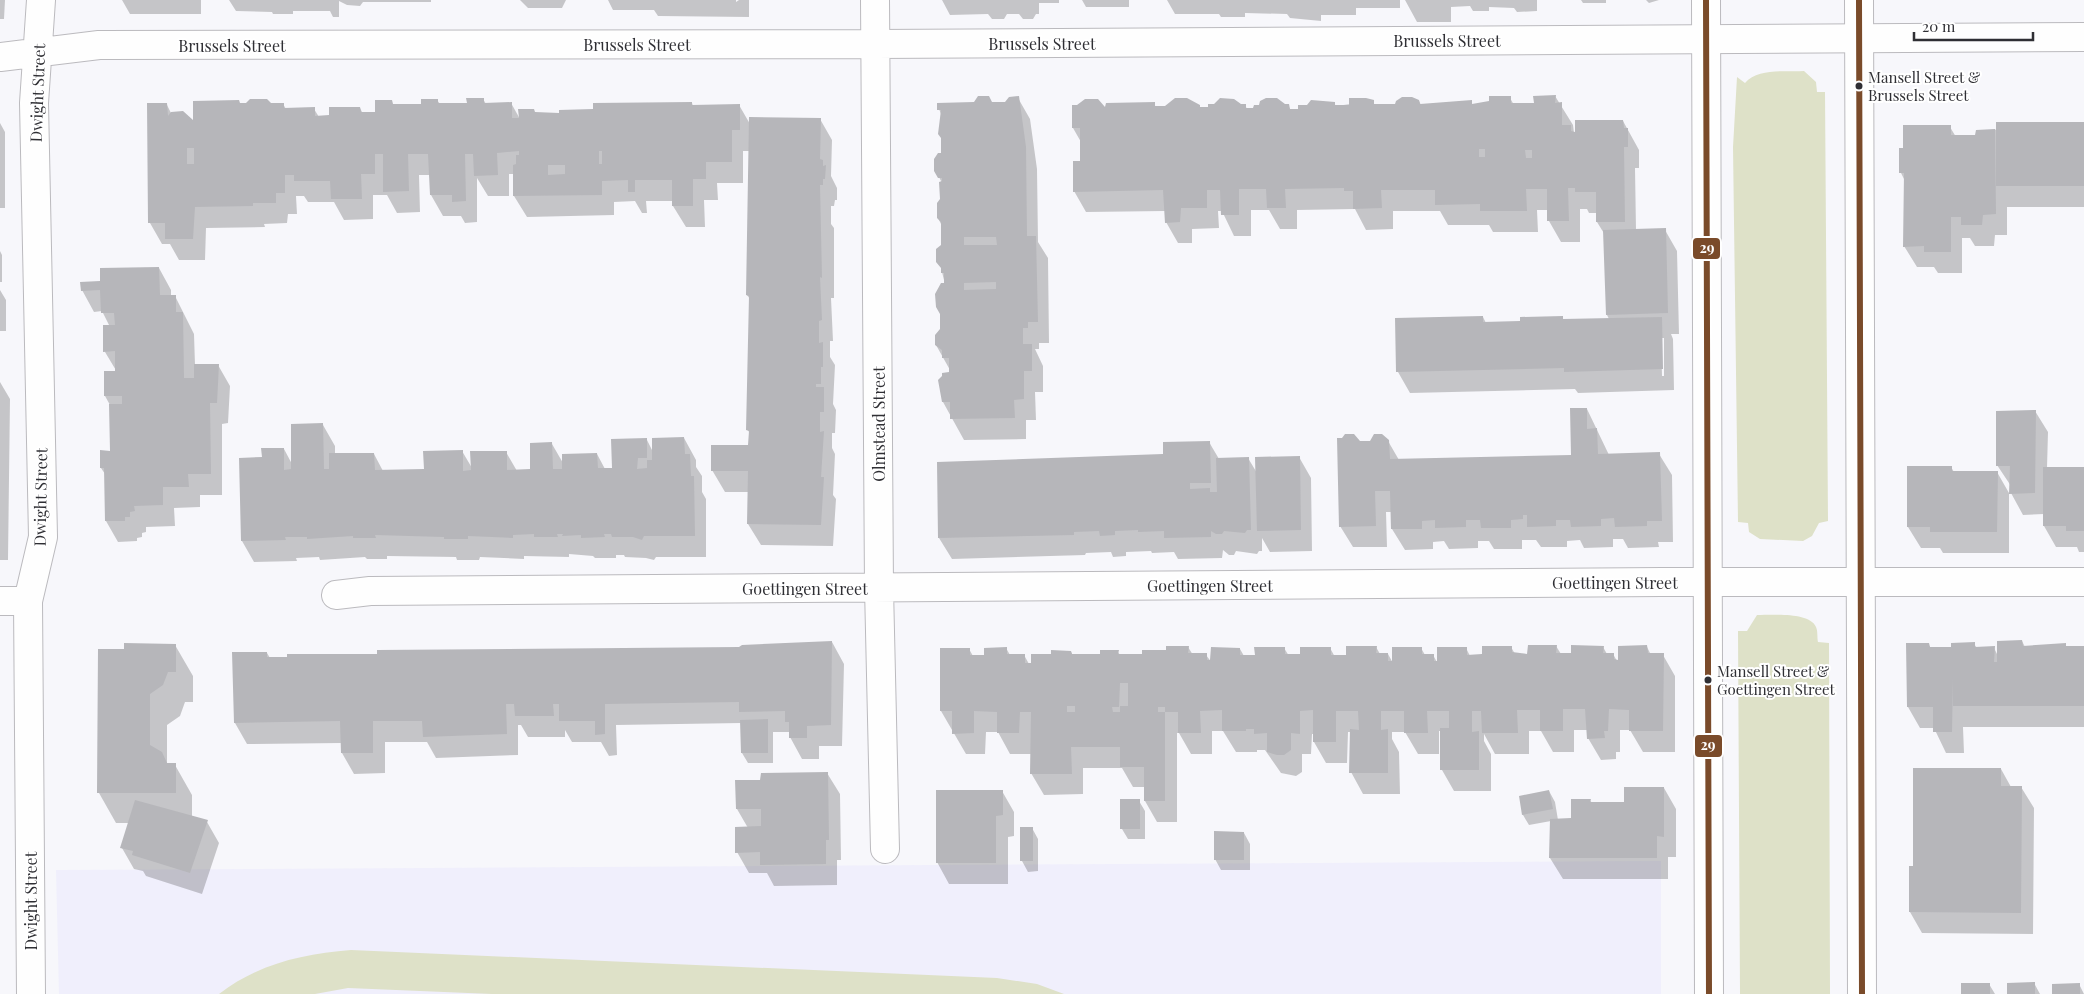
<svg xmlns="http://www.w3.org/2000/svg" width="2084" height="994" viewBox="0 0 2084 994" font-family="'Playfair Display',serif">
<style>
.built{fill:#f0effc}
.green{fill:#dee1c8}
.shadow{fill:#0003;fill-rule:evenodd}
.building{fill:#b6b6ba;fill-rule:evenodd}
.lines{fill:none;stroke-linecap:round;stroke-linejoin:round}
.minor-casing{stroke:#bbbabe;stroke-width:30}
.tertiary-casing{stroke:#bbbabe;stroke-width:30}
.minor{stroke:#fefefe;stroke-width:28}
.tertiary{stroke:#fefefe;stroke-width:28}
.bus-1-casing{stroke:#fff;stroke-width:10}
.bus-1{stroke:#7a4b2a;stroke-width:6}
.bus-dot{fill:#2f2f34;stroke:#fff;stroke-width:2}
.labels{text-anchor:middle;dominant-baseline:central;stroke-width:4;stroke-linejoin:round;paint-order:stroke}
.bus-label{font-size:15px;fill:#2f2f34;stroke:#fff;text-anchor:start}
.street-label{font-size:16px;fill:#2f2f34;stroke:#fff}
.line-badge{stroke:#fff;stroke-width:2}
.badge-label{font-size:14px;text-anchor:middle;font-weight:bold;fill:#fff}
</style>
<rect width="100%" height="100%" fill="#f7f7fb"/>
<!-- built -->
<path class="built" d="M1661,861V994H59L56,870Z"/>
<!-- green -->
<path class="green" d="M1804,71L1816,82L1817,92H1825L1828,521L1819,523L1812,536L1803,541L1760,539L1749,532L1748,523L1738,522L1733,147L1737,77L1745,83C1758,68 1785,72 1804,71Z
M1757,615C1772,615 1810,612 1816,627C1818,631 1817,638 1818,642L1829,643L1830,994H1740L1738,631H1747Z
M351,950L997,978L1037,984L1064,994H492L348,988L315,994H219C258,964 302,954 351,950Z"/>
<!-- shadow -->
<path class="shadow" d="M0,0H5L4,19H0Z
M122,0H201V14H130Z
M229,0H431V2H363L360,6L347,5L339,1V17H333L330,11H293V14H273L272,12L236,11Z
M520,0H566L562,8H528Z
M608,0H736V2L739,0H749V17L658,16L654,10H613Z
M942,0H1059V3H1039V14H1036L1033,19H1023L1019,14H1007L1004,19H992L988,14L950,15Z
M1082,0H1129V7H1086Z
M1167,0H1400V8H1356V15H1321V21L1290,18L1287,14L1245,13V17H1221L1219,14H1175Z
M1405,0H1537V11L1517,12L1514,8L1489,7V11H1473L1470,6L1451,7V22H1417Z
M1581,0H1606V3H1583Z
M1646,0H1659L1649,3Z
M1555,96L1573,125L1574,133L1623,121L1639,150V168H1635L1636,230H1665L1677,251L1679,334H1671L1673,339L1674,390L1578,393L1575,389L1410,393L1398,372L1483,317L1486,323L1521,322L1562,317L1564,320L1609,319L1607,315L1605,235L1597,222L1598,213H1589L1587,209H1580V242H1561L1549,221L1548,210H1537L1538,232H1493L1489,225H1448L1440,211H1393V229L1366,230L1355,209L1297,210V229H1280L1269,210H1251V236H1234L1222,211H1218L1219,228L1192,229V243H1178L1166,222L1165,211L1086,212L1074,191L1081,162V142L1073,128V106L1105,109L1154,104L1156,107L1201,109L1245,105L1247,109L1285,105L1288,106L1291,111L1334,103L1336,106L1373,101L1375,106L1396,105L1419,101L1421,105L1471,102L1473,105L1510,98L1514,105H1535ZM1661,338H1664V376H1662Z
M1018,98L1030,119L1037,169L1038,242L1048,258L1049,343H1039V349H1035L1043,366V392H1035L1036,420H1026V439L964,440L943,402L950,370L936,345L941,330L945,284L942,272V226L938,218L942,183L936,171L943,154L941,114L939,109L1006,103Z
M483,99L486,104L511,103L520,119L535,113L561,115L692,103L693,106L739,105L750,124L820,119L832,140L831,176L837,188V200H835L834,206H831V224L834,228V298H831L833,341H830V357L835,365L833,404L836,410L835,433H832V448L835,454L833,495L836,499L833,546L761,545L748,524L749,492H725L712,470L750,447V434L748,430L750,299L747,295L750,151H743V183H717L718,200H704L705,227H686L673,206V201H646L647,213H642L635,201L614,202V215L527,217L514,196V174H509V196H488L477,178V222L465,223L461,216H443L431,195L430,175H419L420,212L397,213L387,195H373V219L344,220L334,202H308L304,196H296L297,214H288L287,223L264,224L265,227L206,228L205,260H179L170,244H162L150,223L148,105H167L171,113L195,122L241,104H283L286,109H314L319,117L331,116L360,108L363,114H376L394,105H422L437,100L440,104H468Z
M0,123L5,132V208H0Z
M2084,123V207H2007V235H1995L1994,246H1975L1970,238H1962V273H1938L1934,267H1917L1904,246L1905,181L1901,173L1950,127L1956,137L1977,136V131Z
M0,251L2,255V282H0Z
M159,268L171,290V296H175L194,334L195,365H218L230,386L228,423L222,424V495H200V507L174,508L175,526L146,527V532L142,533V537L137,538V541L118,542L106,521L105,474L101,468L111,452L110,405L105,396L117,372L105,352L110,327L102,311L94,312L82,290L101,283Z
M0,290L6,300V331H0Z
M0,382L10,399L8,560H0Z
M1587,409L1609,455L1659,454L1672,475L1673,542H1658L1659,547L1628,548L1623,539H1613V547L1584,548L1580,540L1567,541V547H1541L1536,540H1522V549H1494L1489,541H1478V548L1449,549L1444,541L1433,542V549L1405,550L1392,529V512H1386L1387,547H1353L1340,526L1359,443L1388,441L1399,460L1573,456Z
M2035,411L2048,432L2047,468H2084V552H2079L2077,547H2056L2044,526V514L2023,515L2011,493V486L1997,465Z
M323,425L335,446V455L374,454L383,471H425L462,451L472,468L506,452L517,471L532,470L552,444L563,463L597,454L605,469H613L647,440L653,452L684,438L696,460V467L702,476V492L706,499V557H656L654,560L646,558L625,557L624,555H616V558H595L593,556L569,554V557L524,556V559L480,557L479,560H457L456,557L387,556V559H367L365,557L320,560L319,557L296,558L297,561L254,562L242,541L263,459L284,449L292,464Z
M1209,442L1219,459L1248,458L1257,473L1299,457L1311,478L1312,551L1270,552L1262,538V551H1259L1257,554L1236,551L1234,555H1229L1223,550L1222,558L1178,559L1174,552L1152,553L1151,551L1126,552V556L1113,557L1111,552L1086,553L1085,555L952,559L939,538L1164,456Z
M1951,467L1954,472H1997L2009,493V553H1943L1940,548H1921L1908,527Z
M2022,641L2025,647L2065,644L2067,648L2084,649V727H1963L1964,753H1946L1934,728H1920L1908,707L1928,644L1931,649L1952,648L1974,644L1977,648H1994L1998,656Z
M832,642L844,664L842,746H819V759H802L790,737V732H773V763H748L742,753V723L616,725L617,755L609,756L601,742H572L565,730V737H528L521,725H518V755L436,758L427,742H385V773L354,774L342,753V743L247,744L235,723L267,653L270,658L739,648Z
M175,645L193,676V702H185L180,716L167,725V763L175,765L192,795V817L207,822L219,843L202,894L146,876L143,871L134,869L122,848L129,823H116L99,793L125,650Z
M1556,646L1561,654H1573L1603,647L1607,654H1613L1617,661L1647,647L1651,655H1663L1675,676V752H1643L1630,730H1620V752H1616V759L1601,760L1588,738V730H1574V752H1553L1541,731H1529V754H1495L1484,734V741L1491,754V791H1454L1442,770V731H1439V754H1418L1405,732H1392V739L1399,752L1400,794H1363L1351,772V732H1348L1347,763H1326L1314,742V734H1312L1311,754H1302V772L1296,776L1281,773L1265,750H1257V752H1236L1223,731H1212V754H1191L1179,733H1177V822H1157L1145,801V787H1133L1122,768H1083V794L1044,795L1031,773L1032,754H1010L998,732H986L985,754H966L941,711V649H969L973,656H985L1006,648L1010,655H1024L1029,664L1071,652L1073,656H1101L1118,652L1120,655L1144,656L1188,647L1193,655H1206L1212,663L1240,649L1244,656H1256L1284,648L1289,656L1301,655L1330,648L1335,657H1347L1376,647L1380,654H1388L1394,665L1421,648L1425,655H1433L1438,664L1466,648L1470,656H1483L1511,647L1515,654L1528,656Z
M2001,769L2011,787H2021L2034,808L2033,934L1922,933L1910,912L1914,867Z
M827,773L840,794L841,860H837V885L774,886L767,873H749L737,852L748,828L737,809L762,781Z
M1664,788L1676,809V857H1668V879H1563L1550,858L1551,821L1529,825L1523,815L1520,797L1549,791L1555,802L1558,820H1572L1590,800L1592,803H1625Z
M1002,791L1014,812V836L1008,837V884H949L937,862Z
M1139,801L1145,811V839H1128L1122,829Z
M1022,828H1032L1038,839V871L1028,872L1022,861Z
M1244,833L1250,844V870H1221L1215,859Z
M2034,983L2040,994H2008Z
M1989,984L1995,994H1963Z
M2079,984L2084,994H2053Z"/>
<!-- building -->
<path class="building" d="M1556,95L1555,103L1562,102V125H1571V131L1575,132V120H1623L1624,128H1628V147H1624L1625,222H1596V192H1575V188H1568L1569,221H1547V189H1526L1527,211H1480V204L1435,205V190H1381L1382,208L1353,209V191H1344V188L1285,189L1286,208H1267L1266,189H1239V215H1221L1220,190H1207V208H1181L1180,222L1165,223L1163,190L1073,192V161H1080V128H1072V105H1077L1085,99H1098L1105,107L1106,103L1155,102V106H1165L1175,98H1187L1200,105V107H1208V104H1214L1220,98L1234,99L1241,104H1246V108H1253L1254,105H1259L1260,101L1266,98H1277L1285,104H1289L1290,109H1298V105H1307L1311,100L1335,102V105H1349V98H1366L1374,100V104H1395L1396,101L1402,97H1412L1419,100L1420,104L1472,100V104L1489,101V96H1511V103H1534L1533,96ZM1479,149H1485V157H1479ZM1525,150H1532V158H1526Z
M978,96H989L992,102H1005L1009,97L1019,96L1026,147L1027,236H1036L1038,322H1028V328H1023V344H1032V371H1024V399L1014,400L1015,418L950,419V402H942L938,380L942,376V373L949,372V358H942V350L935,345V335L940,329V314L936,307L935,294L941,283H944V273H941V268L936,262V249L941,245V222L937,218V203L940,199L939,182L942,181V178H938L934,171V159L938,153H941V138L938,134L941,110H937V103L974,102ZM964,237H996L997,245H964ZM996,282V289L964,290V283Z
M466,98H484V103L512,102V118H519L518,109H534L535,112L559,113V110L593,109V103L692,102V105L740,104V130H732V162H706V179H693V206H672V180H635V192H628V180L602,181V195L513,196V165L516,164V155H519V151L497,153L498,175L474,176L473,154H465L466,201L452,202V195H430L428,154H408L409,191L383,192V154H375V174H361L362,199H331L330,181H294V175H285V193H276V203H253V206L195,207L193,239H165V223H148L147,103H167L168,116L171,112L183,111L193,120V101L239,100L240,103H246L250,99H267L271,103H284V108L315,107V116L329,115V107H360L361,112H375V100H392L393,104H421V99H438V103H467ZM187,148H194V164H187ZM599,151H602V164H599ZM548,165H565V174L548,175Z
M749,117L821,118L820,159L823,160V166L826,165L825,179H823V185H820L822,278L820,277L822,320L819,321V343L823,342V367H821V384H816V387H824V412H820V432L824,431L821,477H824L821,525L747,524L748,471H711V445H748L749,431L746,430L749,296L746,295Z
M1996,122H2084V186H1996Z
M1903,125H1951V135H1975L1976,130L1995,129L1996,214L1983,215L1982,225H1961V217H1951V252H1924V246L1903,247L1904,173H1899V148H1903Z
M1666,228L1668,313L1606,315L1603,230Z
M159,267L160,295H176V312H183L184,378H194V364H219L217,403H210L211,474H188L189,487H163V505L134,506L135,511L130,512V517H125V521H105L104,468H100V450L110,451L109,404H122V396H104V371H115V351L103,352V325H115L114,313H101L100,290L81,291L80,282L100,281V268Z
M1483,316V322L1520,321V317L1563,316V319L1662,317L1663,369L1564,372V368L1396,372L1395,318Z
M1570,408H1587V429L1597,428L1598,454L1660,452L1662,521H1647V526L1615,527L1614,518L1601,519V526L1571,527L1570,520H1556V526L1527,527V515H1523V519L1511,520V528H1481L1480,520H1466V527L1435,528V520L1422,521V529H1391L1390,491H1375L1376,526L1339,527L1337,438H1342L1345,434H1354L1360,441H1370L1374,434H1382L1389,440L1390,459L1571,455Z
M2036,410L2035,493L2009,494L2010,466H1996V411Z
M323,423L324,469H329V453H374L375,470L424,469L423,451L463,450V471L471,470L470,451H507V470L530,469V443L552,442L553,469H562V454L597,453L598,468H612L611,439L647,438V458H638L637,469L647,468V460H652V438L684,437L685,454H690L691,476H694L695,536H644L642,540L633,537H612L611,534H604L605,537L581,538V535L562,536L563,534H557L558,537H534V534L513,535V538L468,536V539H444V537L375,535L376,538H353V536L307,539V537H285L286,540L241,541L239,458L262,457L261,448H284V470L291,469V424Z
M1210,441L1211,483H1190V489L1210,488V492H1217L1216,458L1249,457L1251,530H1247L1245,533L1224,531L1222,534H1216L1211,531V537L1164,538V531L1138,532V530L1115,531V535L1100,536L1099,531L1074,532V535L938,538L937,462L1163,454V442Z
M1300,456L1301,530L1257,531L1255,457Z
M1907,466H1952V471H1998L1997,532H1930V527H1907Z
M2043,467H2084V531H2066V526H2043Z
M2022,640L2023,646L2066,643V646H2084V706H1953V678L1952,732H1933V707H1907L1906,643H1929L1930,647H1951V643L1975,642V647L1995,646L1994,662H1997V641Z
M832,641L831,725L807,726V738H789V722H785V711L739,712V702L605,704V734L595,735V721H559V704H553L554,716H515L514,704H506L507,734L423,737L422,721H373V753H341L340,721L234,723L232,652H267V657H287V654H377V650L739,647L742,645Z
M124,643L176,644V672H168L163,685L150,694V745L162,752L167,763H176V793H97L98,649H124Z
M1528,645H1557L1556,653H1571V645L1604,646L1603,653H1614V659L1618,660V646L1647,645L1648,653H1664L1663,731H1629V710L1609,709L1608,731H1604L1605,738L1587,739L1585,709H1563V731H1540V710H1517L1518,733H1482L1481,711H1472V732L1479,731V770H1440V728H1449V711H1427L1428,733H1404V711H1381V730L1388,729V773H1349L1350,729L1359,730L1358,711H1336V742H1313V710L1300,711V734L1291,733V750L1284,755H1277L1267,752V733L1254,734V729H1246V731H1222V710L1200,711L1201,733H1178V712H1165V707H1158V712H1165V801H1144V767H1120V747H1071L1072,774H1030L1031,712H1020L1019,733H997V712L974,711V733L952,734V711H940V648H970V655H984V648L1007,647V654H1025V663H1031V654H1051V650L1071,651L1072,654H1100V650H1119L1118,654H1142V650H1166V646H1189L1188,653H1207V660H1210L1211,647L1240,648V655H1255L1254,647H1285V654H1300V647H1331V655H1346V646H1377L1376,653H1388V661H1392V647H1422V654H1434V661H1437V647H1467V655L1482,654V646H1512V652L1527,654ZM1120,683H1128V706H1120V712H1113L1112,707H1119ZM1067,706H1075V712H1067Z
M768,719V753H741L740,720Z
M1913,768H2001V786H2022L2021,913L1909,912V866H1913Z
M828,772L829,840H826V864L760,865V852L735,853V827L761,826V809H736L735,780H760L761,773Z
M1624,787H1664V837L1657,836V858H1549L1550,819L1571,818V799H1591L1590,802H1624Z
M936,790H1003V815L996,816V863H936Z
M1549,790L1553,809L1522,815L1519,796Z
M1120,799H1140V829H1120Z
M135,800L208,820L190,873L132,855L133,851L120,848Z
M1020,827H1033V861H1020Z
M1214,831L1244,832V860H1214Z
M2035,982V994H2007V983Z
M1961,983H1990V994H1961Z
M2080,983V994H2052V984Z"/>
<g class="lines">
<!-- minor casing -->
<g class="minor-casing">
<path id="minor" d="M875,0L879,588L885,849
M0,57L99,45L875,44L2084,37
M336,595L370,591L1662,582H2084
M0,601H28
M31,994L28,601L43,537L34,103L41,0"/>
</g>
<!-- tertiary casing -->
<g class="tertiary-casing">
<path id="tertiary" d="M1706,0L1709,994
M1859,0L1862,994"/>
</g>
<!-- minor -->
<use href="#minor" class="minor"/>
<!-- tertiary -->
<use href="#tertiary" class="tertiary"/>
<!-- bus-1 casing -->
<g class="bus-1-casing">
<path id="bus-1" d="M1706,0L1709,994
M1859,0L1862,994"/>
</g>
<!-- bus-1 -->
<use href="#bus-1" class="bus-1"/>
</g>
<!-- markers -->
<g class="bus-dot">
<circle cx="1859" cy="86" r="4.5"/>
<circle cx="1708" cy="680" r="4.5"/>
</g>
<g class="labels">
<!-- bus labels -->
<g class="bus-label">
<text x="1868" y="77">Mansell Street &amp;<tspan x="1868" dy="18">Brussels Street</tspan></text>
<text x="1717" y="671">Mansell Street &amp;<tspan x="1717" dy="18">Goettingen Street</tspan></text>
</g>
<!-- street labels -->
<g class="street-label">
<text x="1447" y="40">Brussels Street</text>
<text x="1042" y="43">Brussels Street</text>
<text x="637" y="44">Brussels Street</text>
<text x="232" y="45">Brussels Street</text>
<text transform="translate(37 93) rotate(-88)">Dwight Street</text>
<text transform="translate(878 424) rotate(-90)">Olmstead Street</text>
<text transform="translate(40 497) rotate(-89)">Dwight Street</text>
<text x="1615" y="582">Goettingen Street</text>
<text x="1210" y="585">Goettingen Street</text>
<text x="805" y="588">Goettingen Street</text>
<text transform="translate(30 901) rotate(-90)">Dwight Street</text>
</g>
</g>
<g class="line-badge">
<rect x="1692" y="237" width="29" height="23" rx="5" fill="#7a4b2a"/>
<rect x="1694" y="734" width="29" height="24" rx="5" fill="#7a4b2a"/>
</g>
<g class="badge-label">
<text x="1707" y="253">29</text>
<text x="1708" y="750">29</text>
</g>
<!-- scale -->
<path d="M1914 32v8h119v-8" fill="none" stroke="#2f2f34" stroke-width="2.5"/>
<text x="1922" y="32" font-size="15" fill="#2f2f34" stroke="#ffffff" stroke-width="4" paint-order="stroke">20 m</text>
</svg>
